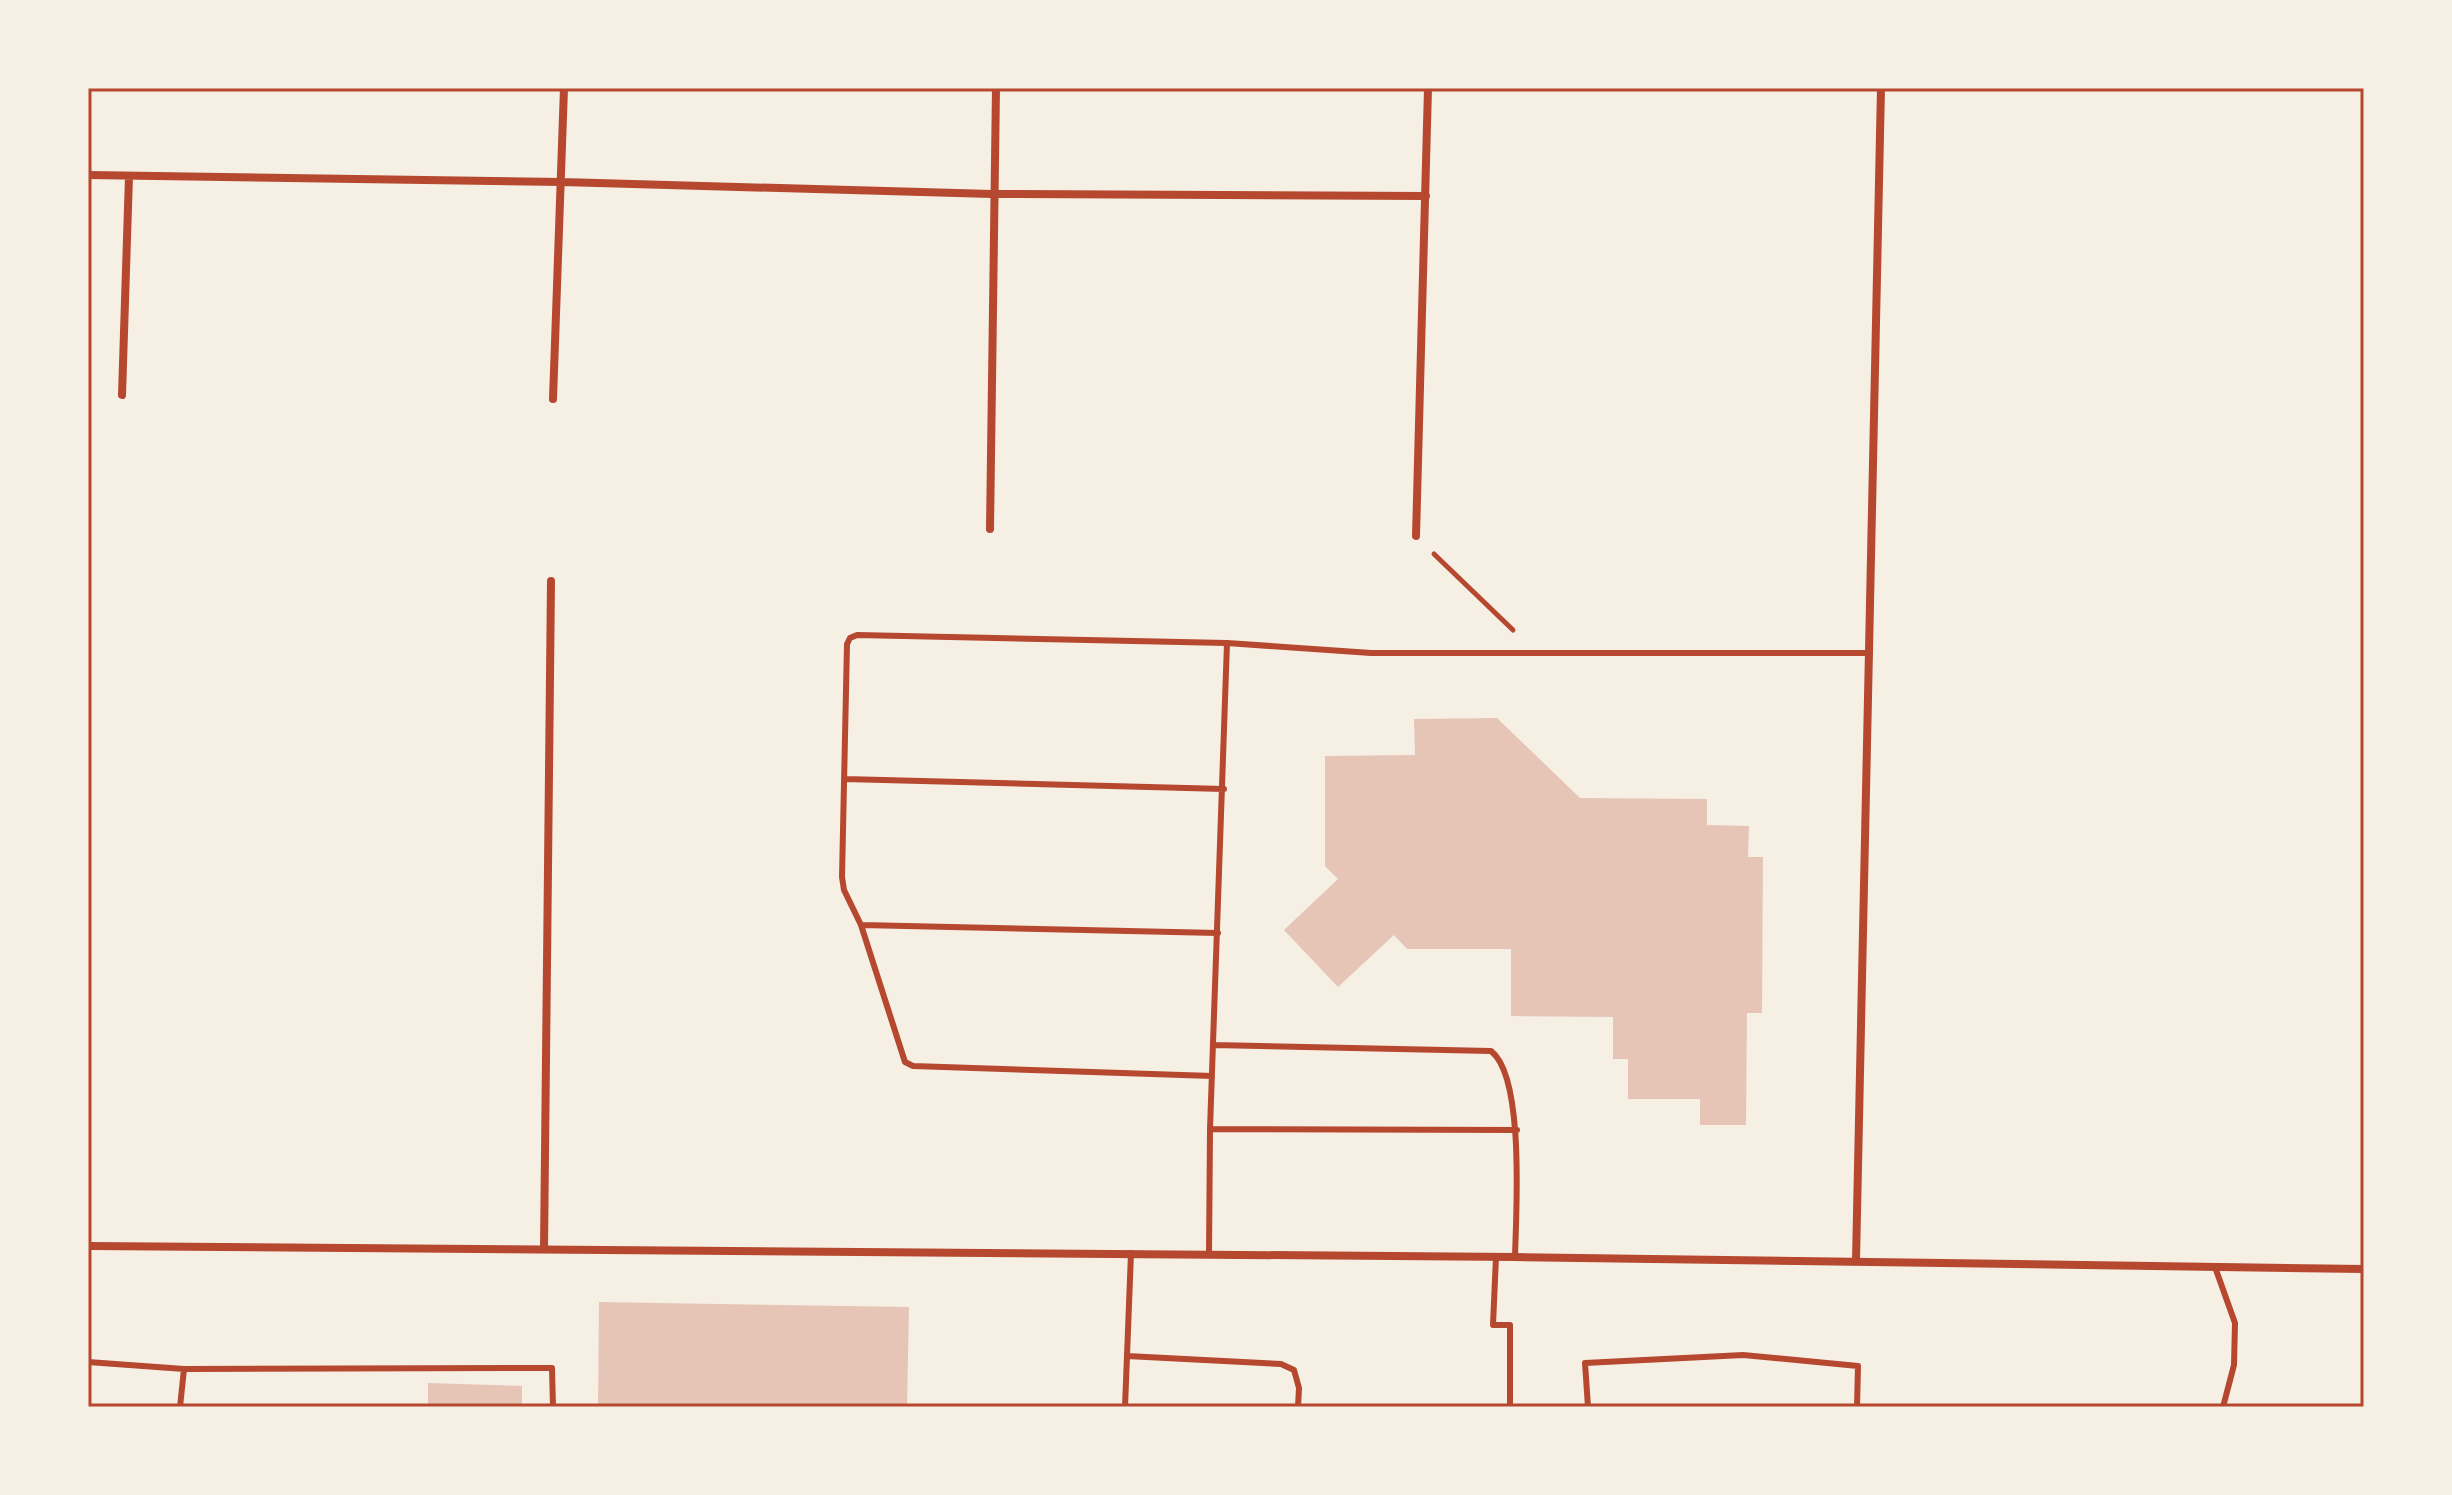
<svg xmlns="http://www.w3.org/2000/svg" width="2452" height="1495" viewBox="0 0 2452 1495" font-family="'Exo 2',sans-serif">
<style>
.building{fill:#e6c5b7}
.lines{fill:none;stroke-linecap:round;stroke-linejoin:round}
.path{stroke:#b5482f;stroke-width:5}
.service{stroke:#b5482f;stroke-width:6}
.minor{stroke:#b5482f;stroke-width:8}
.neatline{fill:none;stroke:#b5482f;stroke-width:3}
</style>
<rect width="100%" height="100%" fill="#f6efe4"/>
<!-- building -->
<path class="building" d="M1497,718L1580,798L1707,799V825L1749,826L1748,857H1763L1762,1013H1747L1746,1125H1700V1099H1628V1059H1613V1017L1511,1016V949H1407L1394,935L1338,987L1284,930L1338,879L1325,866V756L1415,755L1414,719Z
M599,1302L909,1307L907,1407H598Z
M428,1383L522,1386V1407H428Z"/>
<g class="lines">
<!-- path -->
<path class="path" d="M1434,554L1513,630"/>
<!-- service -->
<path class="service" d="M844,779L1224,789
M861,925L1218,933
M1213,1045L1491,1051C1525,1077 1516,1214 1515,1257
M1212,1076L913,1066L905,1062L861,925L844,890L842,877L847,644L850,638L857,635L1227,643
M1210,1129L1517,1130
M1209,1254L1210,1129L1227,643L1371,653H1870
M1496,1257L1493,1325H1510V1407
M2215,1267L2235,1323L2234,1365L2223,1407
M1127,1356L1281,1364L1294,1370L1299,1388L1298,1407
M88,1362L184,1369L180,1407
M184,1369L552,1368L553,1407
M1125,1407L1131,1253
M1588,1407L1585,1363L1743,1355L1858,1366L1857,1407"/>
<!-- minor -->
<path class="minor" d="M88,175L562,182L992,194L1426,196
M122,395L129,176
M553,399L564,88
M990,529L996,88
M1416,536L1428,88
M88,1246L1515,1257L2364,1269
M544,1249L551,581
M1856,1260L1881,88"/>
</g>
<!-- border -->
<rect width="2452" height="1495" fill="none" stroke="#f6efe4" stroke-width="180"/>
<rect x="90" y="90" width="2272" height="1315" class="neatline"/>
</svg>
